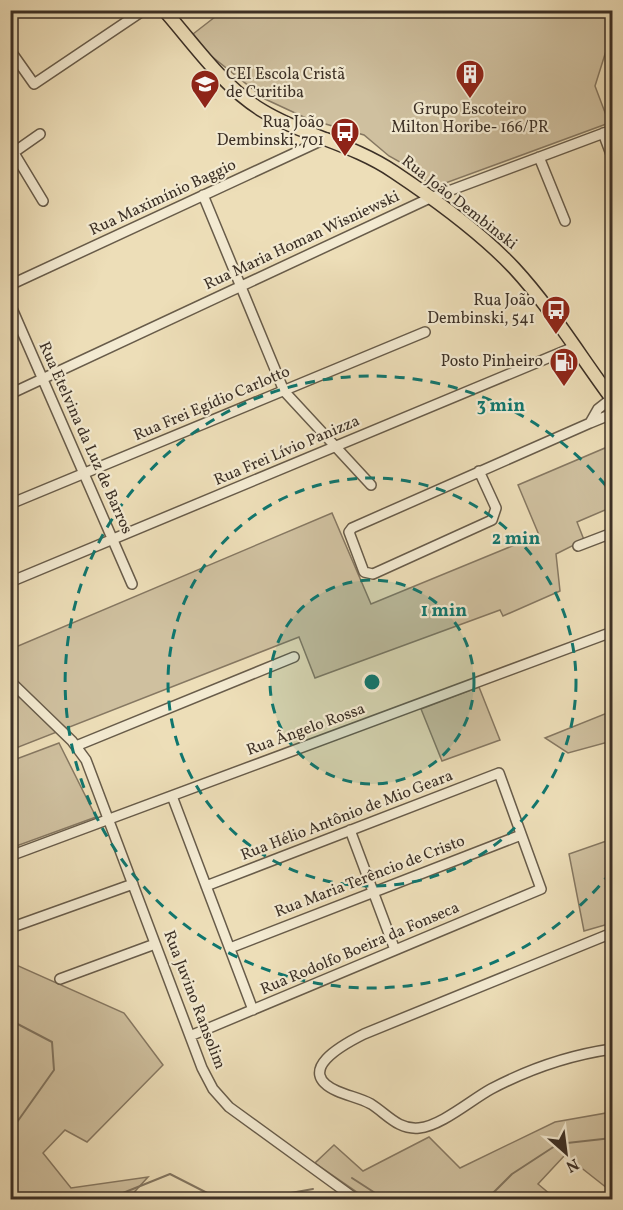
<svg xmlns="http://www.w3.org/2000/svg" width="623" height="1210" viewBox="0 0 623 1210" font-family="Vollkorn,serif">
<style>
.green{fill:#cfc09f;stroke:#867862;stroke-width:1.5}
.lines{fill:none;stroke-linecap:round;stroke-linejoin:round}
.stream{stroke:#827560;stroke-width:2}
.minor-casing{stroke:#685c4a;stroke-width:12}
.major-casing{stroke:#3c3026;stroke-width:15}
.minor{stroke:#f3ead1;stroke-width:9}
.major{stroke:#eddeb8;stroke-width:12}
.ring{fill:none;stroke:#0f766e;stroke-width:3;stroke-dasharray:10 8}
.labels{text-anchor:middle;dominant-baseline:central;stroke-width:4.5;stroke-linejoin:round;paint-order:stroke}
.poi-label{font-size:16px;fill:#3c3026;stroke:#f3ead1;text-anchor:end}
.street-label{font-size:16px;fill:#3c3026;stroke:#f3ead1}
.centre{fill:#0f766e;stroke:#f3ead1;stroke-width:3}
.ring-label{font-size:18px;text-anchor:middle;font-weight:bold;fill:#0f766e;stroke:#f3ead1;stroke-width:4.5;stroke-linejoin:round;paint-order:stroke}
</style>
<rect width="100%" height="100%" fill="#eddeb8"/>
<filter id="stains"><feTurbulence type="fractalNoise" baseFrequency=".00333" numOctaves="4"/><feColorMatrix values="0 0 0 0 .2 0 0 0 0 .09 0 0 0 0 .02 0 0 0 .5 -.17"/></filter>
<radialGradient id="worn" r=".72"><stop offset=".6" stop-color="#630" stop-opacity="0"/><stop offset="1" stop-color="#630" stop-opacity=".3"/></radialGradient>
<!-- green -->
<path class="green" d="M224,10L612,11V32L595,86L609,123L432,188L416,171L389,156L364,135L308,119L265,99L210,55L193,34Z
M612,445V507L577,522L584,540L556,554L560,591L503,616L500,610L315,678L299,637L11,750V649L332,513L371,604L539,535L518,485Z
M479,687L500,740L442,761L421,709Z
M612,711V741L568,753L545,738Z
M59,743L96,817L11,848V761Z
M612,839V923L584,931L569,854Z
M11,959L16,965L124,1013L163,1065L87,1142L65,1130L43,1153L71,1188L148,1177L128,1199H11Z
M612,1112V1192L565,1155L538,1184L557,1200L367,1199L315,1163L334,1145L363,1171L429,1137L460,1168L555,1122Z"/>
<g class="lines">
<!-- stream -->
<path class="stream" d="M10,1020L52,1042L54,1070L10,1132
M352,1178L386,1200
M10,1193L113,1197L170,1174L221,1200
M252,1200L313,1189
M486,1200L512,1174L558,1144L612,1138"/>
<!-- minor casing -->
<g class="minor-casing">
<path id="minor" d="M10,50L34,84L144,10
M603,133L612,157
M14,153L43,201
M10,155L40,134
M539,157L565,221
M203,195L284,391L371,485
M10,285L327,138
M10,304L132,584
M10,394L430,198L612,130
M590,423L598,409L612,398
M479,471L496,508L492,520L373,574L364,572L349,532L352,528L590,423L612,414
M10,504L425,332
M578,546L612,533
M10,582L574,347
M10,681L72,741L86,760L202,1068L213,1089L229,1107L357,1200
M76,746L294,657
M172,796L253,1010
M350,830L395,950
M10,856L612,632
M10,928L133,884
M612,933L364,1034C344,1044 293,1071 337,1091C348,1096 360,1098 371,1104C387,1114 398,1130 419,1128C441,1126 471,1100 491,1089C529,1069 570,1055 612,1049
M230,948L521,835
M60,979L155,944
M190,1036L541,889L499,773L206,886"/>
</g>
<!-- major casing -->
<g class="major-casing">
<path id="major" d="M164,10C194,44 223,87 263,111C304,136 353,144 394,172C436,200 480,232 514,268C551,308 580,356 612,399"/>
</g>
<!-- minor -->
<use href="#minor" class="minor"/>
<!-- major -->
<use href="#major" class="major"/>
</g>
<!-- distance rings -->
<circle cx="372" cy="682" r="102" fill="#0f766e" fill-opacity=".12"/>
<g class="ring">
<circle cx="372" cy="682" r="102"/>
<circle cx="372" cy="682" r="204"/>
<path d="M611 872A306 306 0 1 1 611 492"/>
</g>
<!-- icons -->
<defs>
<g id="building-pin" transform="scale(1.5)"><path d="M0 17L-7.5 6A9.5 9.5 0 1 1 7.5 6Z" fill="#8f2418" stroke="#f3ead1"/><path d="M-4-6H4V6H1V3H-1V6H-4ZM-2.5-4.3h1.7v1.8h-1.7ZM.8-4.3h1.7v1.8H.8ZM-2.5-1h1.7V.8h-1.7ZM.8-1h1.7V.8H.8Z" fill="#fff"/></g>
<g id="school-pin" transform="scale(1.5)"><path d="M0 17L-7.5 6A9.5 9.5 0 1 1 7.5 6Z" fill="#8f2418" stroke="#f3ead1"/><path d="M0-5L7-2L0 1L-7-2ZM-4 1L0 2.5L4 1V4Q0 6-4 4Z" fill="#fff"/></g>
<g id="bus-pin" transform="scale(1.5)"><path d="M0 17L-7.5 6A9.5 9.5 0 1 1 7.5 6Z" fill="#8f2418" stroke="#f3ead1"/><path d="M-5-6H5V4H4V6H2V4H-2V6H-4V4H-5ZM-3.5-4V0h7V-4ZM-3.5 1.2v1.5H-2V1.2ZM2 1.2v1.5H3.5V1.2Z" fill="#fff"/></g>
<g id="fuel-pin" transform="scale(1.5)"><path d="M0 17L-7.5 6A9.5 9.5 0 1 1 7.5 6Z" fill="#8f2418" stroke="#f3ead1"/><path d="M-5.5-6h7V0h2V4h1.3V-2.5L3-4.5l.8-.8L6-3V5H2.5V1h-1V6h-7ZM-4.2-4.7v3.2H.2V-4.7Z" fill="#fff"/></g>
</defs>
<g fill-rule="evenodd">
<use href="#building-pin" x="470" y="74"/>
<use href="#school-pin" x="205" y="84"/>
<use href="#bus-pin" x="345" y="132"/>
<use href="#bus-pin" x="556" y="310"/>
<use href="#fuel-pin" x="564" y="362"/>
</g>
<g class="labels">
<!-- poi labels -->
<g class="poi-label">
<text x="226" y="75" text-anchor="start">CEI Escola Cristã<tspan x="226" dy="18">de Curitiba</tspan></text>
<text x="470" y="110" text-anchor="middle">Grupo Escoteiro<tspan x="470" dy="18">Milton Horibe- 166/PR</tspan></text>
<text x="324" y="123">Rua João<tspan x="324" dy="18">Dembinski, 701</tspan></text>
<text x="535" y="301">Rua João<tspan x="535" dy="18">Dembinski, 541</tspan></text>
<text x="543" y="362">Posto Pinheiro</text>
</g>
<!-- street labels -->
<g class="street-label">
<text transform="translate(163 198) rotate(-25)">Rua Maximínio Baggio</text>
<text transform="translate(459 203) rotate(38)">Rua João Dembinski</text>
<text transform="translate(302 241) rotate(-25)">Rua Maria Homan Wisniewski</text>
<text transform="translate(212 404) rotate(-23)">Rua Frei Egídio Carlotto</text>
<text transform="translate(85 438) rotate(66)">Rua Etelvina da Luz de Barros</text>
<text transform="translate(287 451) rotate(-23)">Rua Frei Lívio Panizza</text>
<text transform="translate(306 730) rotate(-20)">Rua Ângelo Rossa</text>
<text transform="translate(347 816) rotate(-21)">Rua Hélio Antônio de Mio Geara</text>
<text transform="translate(370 877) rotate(-21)">Rua Maria Terêncio de Cristo</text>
<text transform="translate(360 949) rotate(-23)">Rua Rodolfo Boeira da Fonseca</text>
<text transform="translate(194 1000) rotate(69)">Rua Juvino Ransolim</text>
</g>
</g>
<circle cx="372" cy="682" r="9" class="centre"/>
<g class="ring-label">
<text x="501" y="411">3 min</text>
<text x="516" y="544">2 min</text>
<text x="444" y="616">1 min</text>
</g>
<!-- margin -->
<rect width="623" height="1210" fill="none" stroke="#eddeb8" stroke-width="36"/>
<rect x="12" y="12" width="599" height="1186" fill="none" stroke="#3c3026" stroke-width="3"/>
<rect x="18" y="18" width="587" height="1174" fill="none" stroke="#3c3026" stroke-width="1.5"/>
<!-- north arrow -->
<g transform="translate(566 1153) rotate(152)" stroke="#f3ead1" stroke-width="4.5" paint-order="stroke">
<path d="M0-4.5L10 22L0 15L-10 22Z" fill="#3c3026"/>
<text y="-9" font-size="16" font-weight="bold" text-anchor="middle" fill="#3c3026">N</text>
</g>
<rect width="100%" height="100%" filter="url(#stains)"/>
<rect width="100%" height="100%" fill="url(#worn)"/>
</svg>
